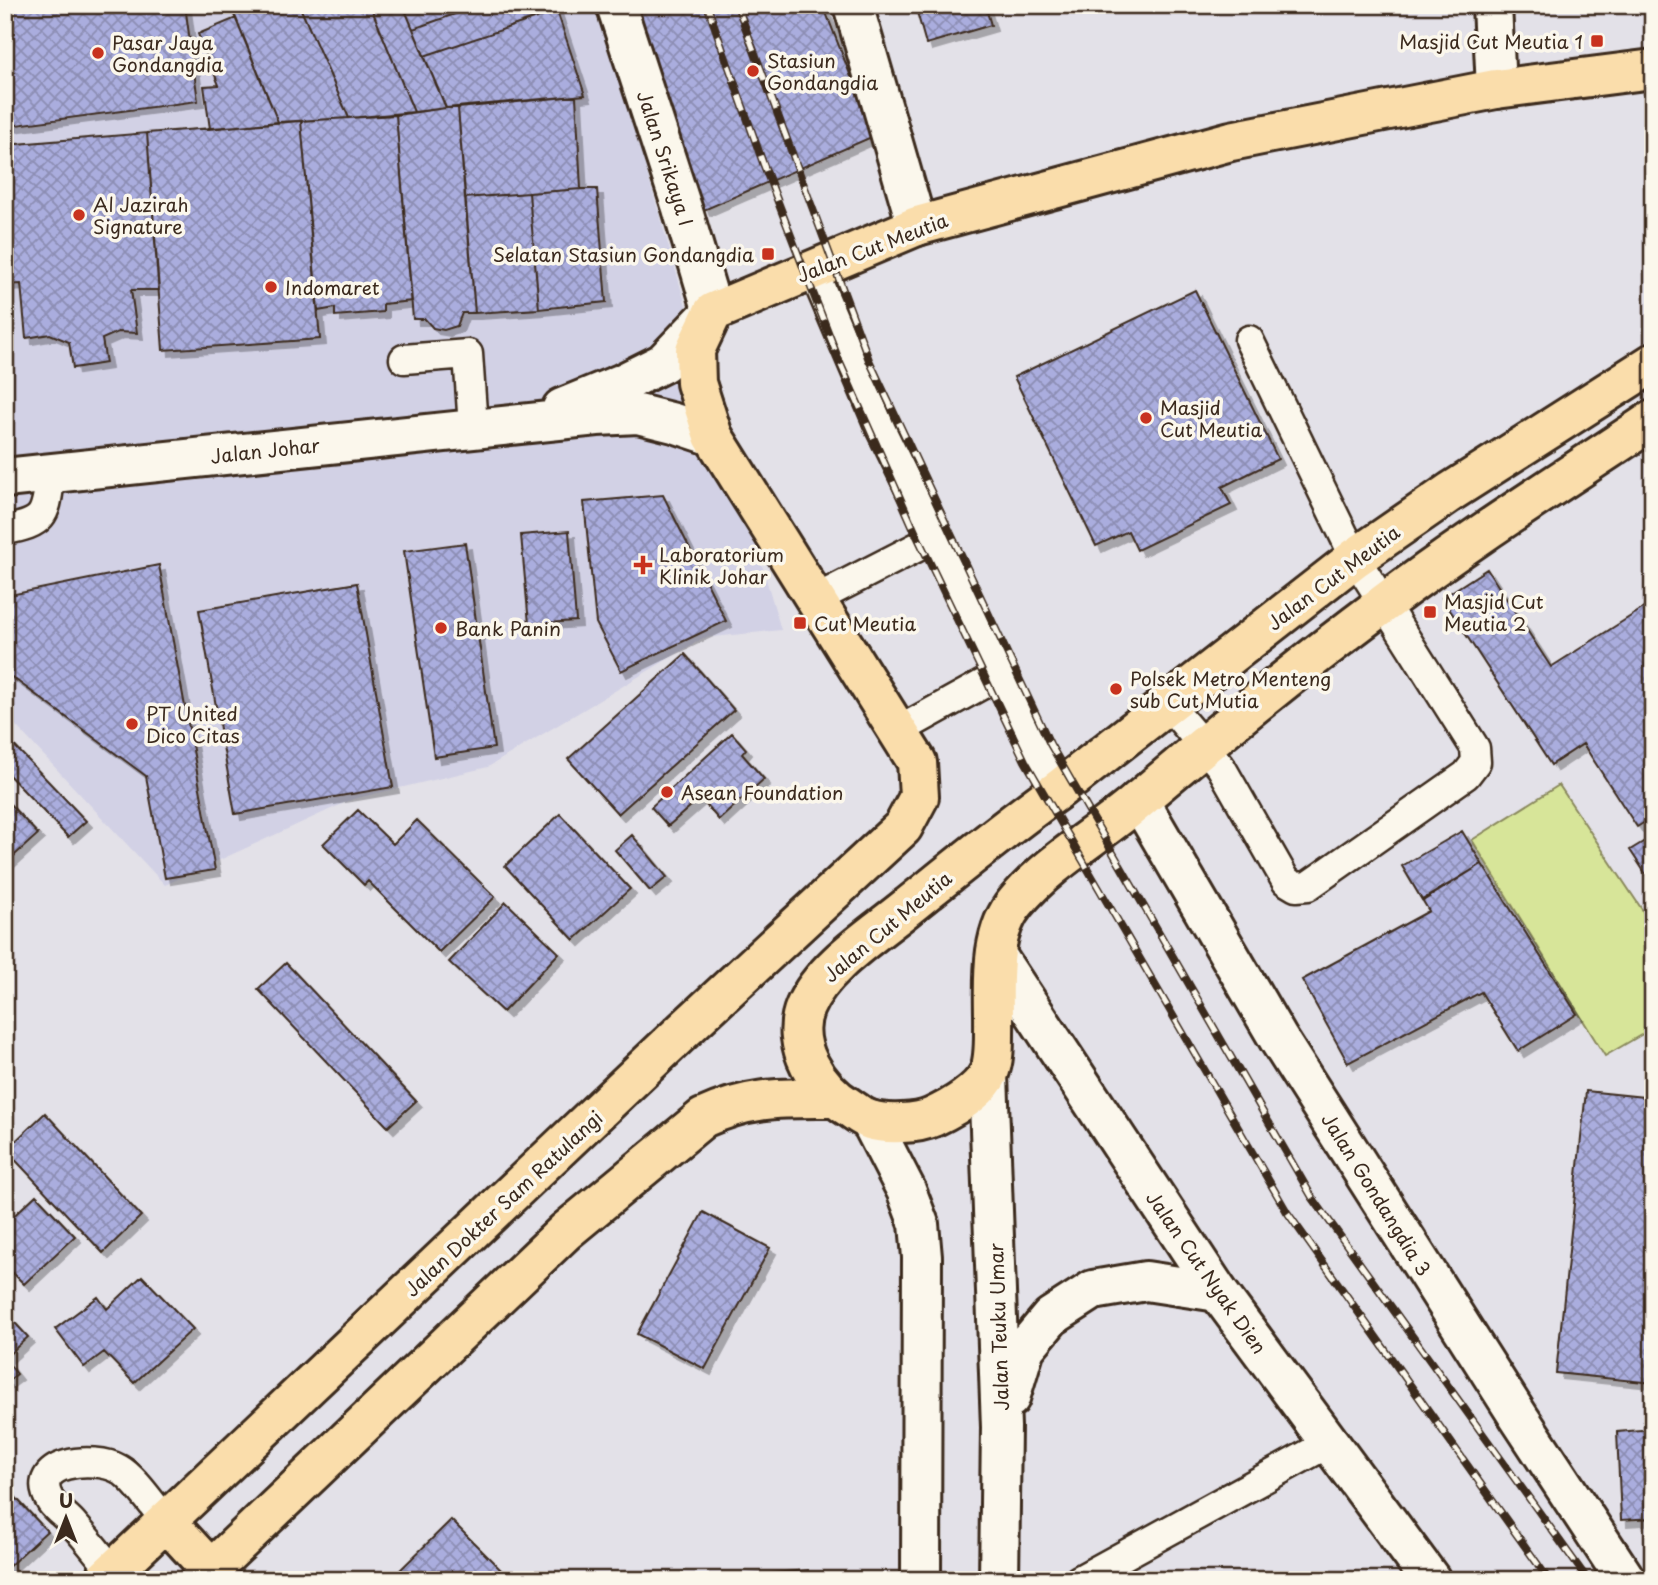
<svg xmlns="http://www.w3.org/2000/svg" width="1658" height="1585" viewBox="0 0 1658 1585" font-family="'Playpen Sans',sans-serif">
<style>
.built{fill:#d2d1e5}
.garden{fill:#d7e599;stroke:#89885c;stroke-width:2}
.building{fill:url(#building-cross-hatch);stroke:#3b2a1e;stroke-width:2;filter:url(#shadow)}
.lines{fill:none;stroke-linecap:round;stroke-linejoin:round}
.lane-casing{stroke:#3b2a1e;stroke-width:33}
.street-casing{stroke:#3b2a1e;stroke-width:44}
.secondary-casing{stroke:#3b2a1e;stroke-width:44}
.primary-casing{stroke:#3b2a1e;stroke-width:44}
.lane{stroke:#fbf7ec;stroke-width:28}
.street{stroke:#fbf7ec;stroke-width:38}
.secondary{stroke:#fbf7ec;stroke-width:38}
.primary{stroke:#faddab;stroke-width:38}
.rail-casing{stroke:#3b2a1e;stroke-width:8}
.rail{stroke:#fbf7ec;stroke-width:5;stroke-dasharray:16;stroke-linecap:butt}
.poi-dot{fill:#c8321e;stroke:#fbf7ec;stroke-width:2.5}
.labels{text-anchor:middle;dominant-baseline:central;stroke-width:7;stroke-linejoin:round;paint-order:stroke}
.poi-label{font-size:19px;fill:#3b2a1e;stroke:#fbf7ec;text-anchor:start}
.street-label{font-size:19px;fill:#3b2a1e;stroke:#fbf7ec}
</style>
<defs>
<pattern id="building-cross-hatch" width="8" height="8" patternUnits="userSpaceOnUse" patternTransform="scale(1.75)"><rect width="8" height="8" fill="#aaadde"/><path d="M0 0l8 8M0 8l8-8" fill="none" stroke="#8c8db3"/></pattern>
<filter id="shadow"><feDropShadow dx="6" dy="6" stdDeviation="0" flood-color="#0004"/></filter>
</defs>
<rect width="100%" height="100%" fill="#e3e1e8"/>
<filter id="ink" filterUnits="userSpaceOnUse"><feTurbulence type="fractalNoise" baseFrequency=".0143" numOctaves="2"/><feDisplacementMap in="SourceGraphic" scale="14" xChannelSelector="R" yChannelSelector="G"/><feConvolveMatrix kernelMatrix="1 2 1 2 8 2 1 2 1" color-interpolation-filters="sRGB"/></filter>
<g filter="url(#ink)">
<!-- built -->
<path class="built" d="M5,5H598L781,630L703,638L488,767L353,799L165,885L5,714Z"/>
<!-- garden -->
<path class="garden" d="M1559,785L1653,926V1028L1605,1056L1472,840Z"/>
<!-- building -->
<path class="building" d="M5,5H185L198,101L9,126L5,101Z
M230,5H299L349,118L278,122Z
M299,5H370L414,112L349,118Z
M370,5H403L446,108L414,112Z
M403,5H480L413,29Z
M480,5H555L557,11L424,56L413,29Z
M635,5H823L874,136L704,210Z
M915,5H985L991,25L926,44Z
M557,11L585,95L446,108L424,56Z
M236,18L278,122L210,129L204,86L219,85L198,34Z
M576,96L581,189L465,198L458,108Z
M446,108H458L475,313H462L457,326L444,330L433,328L425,319H413L396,115Z
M396,115L412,301L383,304V312L335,316V308L318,311L301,121Z
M301,121L320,339L163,350L147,133Z
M147,133L159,290H131L137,333L118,332L102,339L106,363L73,368L69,342L50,334L26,338L21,284L5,285V145Z
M581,189H597L606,302L539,309L529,193Z
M529,193L539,309L475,313L465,198Z
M1195,290L1278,459L1222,487L1231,505L1137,550L1128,531L1096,546L1014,377Z
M663,495L726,621L621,671L596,623L584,502Z
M569,531L576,621L529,624L521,535Z
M465,543L494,748L434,757L404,551Z
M159,565L215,870L165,878L146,776L5,672V596Z
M1487,569L1551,667L1653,602V817L1637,827L1583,744L1551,765L1442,598Z
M357,583L393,787L235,814L199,610Z
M685,654L734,710L618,814L568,759Z
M732,733L746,749L742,754L764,779L719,820L700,798L668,826L651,807Z
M5,736L86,821L68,837L5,771Z
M5,799L38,834L5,864Z
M358,810L393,844L417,820L495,897L439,952L368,881L364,885L323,844Z
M560,814L630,889L574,940L505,866Z
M1462,831L1482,864L1422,900L1402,866Z
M632,835L667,877L650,891L615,850Z
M1653,836V885L1630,850Z
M1482,864L1577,1014L1518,1051L1481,992L1348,1063L1302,980L1429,911L1423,901Z
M506,902L559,953L503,1012L449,962Z
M286,963L416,1101L388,1127L258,989Z
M1586,1091L1653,1098V1383L1556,1373Z
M45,1113L141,1216L103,1253L6,1150Z
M36,1195L75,1236L24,1284L5,1265V1224Z
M703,1212L770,1248L705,1369L637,1334Z
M142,1276L193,1329L134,1383L104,1352L84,1367L55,1329L98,1297L107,1309Z
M5,1312L28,1337L5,1358Z
M5,1359L17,1374L5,1383Z
M1653,1429V1518L1621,1520L1617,1432Z
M5,1486L47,1531L5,1570Z
M451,1520L511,1580H390Z
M808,1570V1580H724L723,1577Z"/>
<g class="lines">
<!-- lane casing -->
<g class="lane-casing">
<path id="lane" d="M812,268L881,430L1058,790
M404,359L468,354L473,427
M5,530C49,523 45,512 51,473
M816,599L933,539
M1167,703L1221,767L1286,881L1296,887L1308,886L1466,775L1476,762L1475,748L1355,558L1249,340
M898,731L1001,674
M113,1571C100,1556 88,1540 74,1525C68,1517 57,1511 51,1502C25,1461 95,1455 119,1469C135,1478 153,1506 166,1521
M1079,1580L1329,1443"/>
</g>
<!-- street casing -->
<g class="street-casing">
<path id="street" d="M616,5L682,208L713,312
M853,5L917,226
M1492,5L1496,89
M1139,800L1279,1040L1520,1419L1626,1580
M996,955L1218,1292L1431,1580"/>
</g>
<!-- secondary casing -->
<g class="secondary-casing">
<path id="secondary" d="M562,408L623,383L663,363L712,312
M5,478L597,416L638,414L674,423L713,436
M988,1075L1001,1427L999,1580
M870,1120L906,1190L919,1224L922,1257L921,1580
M1010,1398L1025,1348L1051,1317L1093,1290L1146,1281L1218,1292"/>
</g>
<!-- primary casing -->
<g class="primary-casing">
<path id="primary" d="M1653,363L1452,491L1355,558L1058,790C1006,827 956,868 906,908C873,935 822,967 805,1007C789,1045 818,1089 850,1108C856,1112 863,1118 870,1120C886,1125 918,1124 933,1117C952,1108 980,1092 989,1073C994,1061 994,1046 994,1033C995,992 987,936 1016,902C1050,861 1099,835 1139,800C1218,733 1299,667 1382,605C1469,539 1562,481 1653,420
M166,1521L211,1570
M104,1580L684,1030L903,827L919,797L917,762L713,436L696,383L695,350L713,312L917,226L1231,141L1496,89L1653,69
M200,1580L566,1231L703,1118C751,1096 782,1098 833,1098"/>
</g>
<!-- lane -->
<use href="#lane" class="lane"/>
<!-- street -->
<use href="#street" class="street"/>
<!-- secondary -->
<use href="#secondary" class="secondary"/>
<!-- primary -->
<use href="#primary" class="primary"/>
<!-- rail casing -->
<g class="rail-casing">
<path id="rail" d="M707,5L763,163L840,363L917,536L1025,761L1287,1212L1549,1580
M737,5L869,360L1050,744L1312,1197L1588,1580"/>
</g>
<!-- rail -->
<use href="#rail" class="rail"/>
</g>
</g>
<!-- markers -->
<g class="poi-dot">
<rect x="1590" y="34" width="14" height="14" rx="3.5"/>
<circle cx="98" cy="53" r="7"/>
<circle cx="753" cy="71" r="7"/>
<circle cx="79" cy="215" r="7"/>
<rect x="761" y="247" width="14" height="14" rx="3.5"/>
<circle cx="271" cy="287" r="7"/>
<circle cx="1146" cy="418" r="7"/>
<path d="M639.5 554.5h7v7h7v7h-7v7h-7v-7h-7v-7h7z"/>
<rect x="1423" y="605" width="14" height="14" rx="3.5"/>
<rect x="793" y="616" width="14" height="14" rx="3.5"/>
<circle cx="441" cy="628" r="7"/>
<circle cx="1116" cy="689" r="7"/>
<circle cx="132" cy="724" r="7"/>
<circle cx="667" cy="792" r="7"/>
</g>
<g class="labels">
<!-- poi labels -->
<g class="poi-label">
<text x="1583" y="41" text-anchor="end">Masjid Cut Meutia 1</text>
<text x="112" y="42">Pasar Jaya<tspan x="112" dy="22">Gondangdia</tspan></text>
<text x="767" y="60">Stasiun<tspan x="767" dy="22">Gondangdia</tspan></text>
<text x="93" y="204">Al Jazirah<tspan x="93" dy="22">Signature</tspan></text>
<text x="754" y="254" text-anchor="end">Selatan Stasiun Gondangdia</text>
<text x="285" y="287">Indomaret</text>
<text x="1160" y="407">Masjid<tspan x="1160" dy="22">Cut Meutia</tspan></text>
<text x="659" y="554">Laboratorium<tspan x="659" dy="22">Klinik Johar</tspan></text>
<text x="1444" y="601">Masjid Cut<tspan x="1444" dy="22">Meutia 2</tspan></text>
<text x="814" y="623">Cut Meutia</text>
<text x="455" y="628">Bank Panin</text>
<text x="1130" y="678">Polsek Metro Menteng<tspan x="1130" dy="22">sub Cut Mutia</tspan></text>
<text x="146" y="713">PT United<tspan x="146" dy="22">Dico Citas</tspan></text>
<text x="681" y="792">Asean Foundation</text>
</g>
<!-- street labels -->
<g class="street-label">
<text transform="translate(666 158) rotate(72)">Jalan Srikaya I</text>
<text transform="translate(872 247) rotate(-21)">Jalan Cut Meutia</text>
<text transform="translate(265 450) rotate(-6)">Jalan Johar</text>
<text transform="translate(1333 577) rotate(-37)">Jalan Cut Meutia</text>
<text transform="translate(887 926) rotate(-40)">Jalan Cut Meutia</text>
<text transform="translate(1377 1194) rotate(58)">Jalan Gondangdia 3</text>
<text transform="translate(503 1203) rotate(-43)">Jalan Dokter Sam Ratulangi</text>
<text transform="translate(1207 1272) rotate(55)">Jalan Cut Nyak Dien</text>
<text transform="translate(998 1327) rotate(-92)">Jalan Teuku Umar</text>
</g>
</g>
<!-- margin -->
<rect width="1658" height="1585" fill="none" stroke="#fbf7ec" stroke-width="28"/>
<rect x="14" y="14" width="1630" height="1557" fill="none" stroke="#3b2a1e" stroke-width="2.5" filter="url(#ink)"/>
<!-- north arrow -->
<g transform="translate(66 1518)" stroke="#fbf7ec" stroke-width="5" paint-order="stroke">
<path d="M0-5L12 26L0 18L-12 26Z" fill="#3b2a1e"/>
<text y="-10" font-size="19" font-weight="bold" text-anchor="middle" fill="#3b2a1e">U</text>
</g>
</svg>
